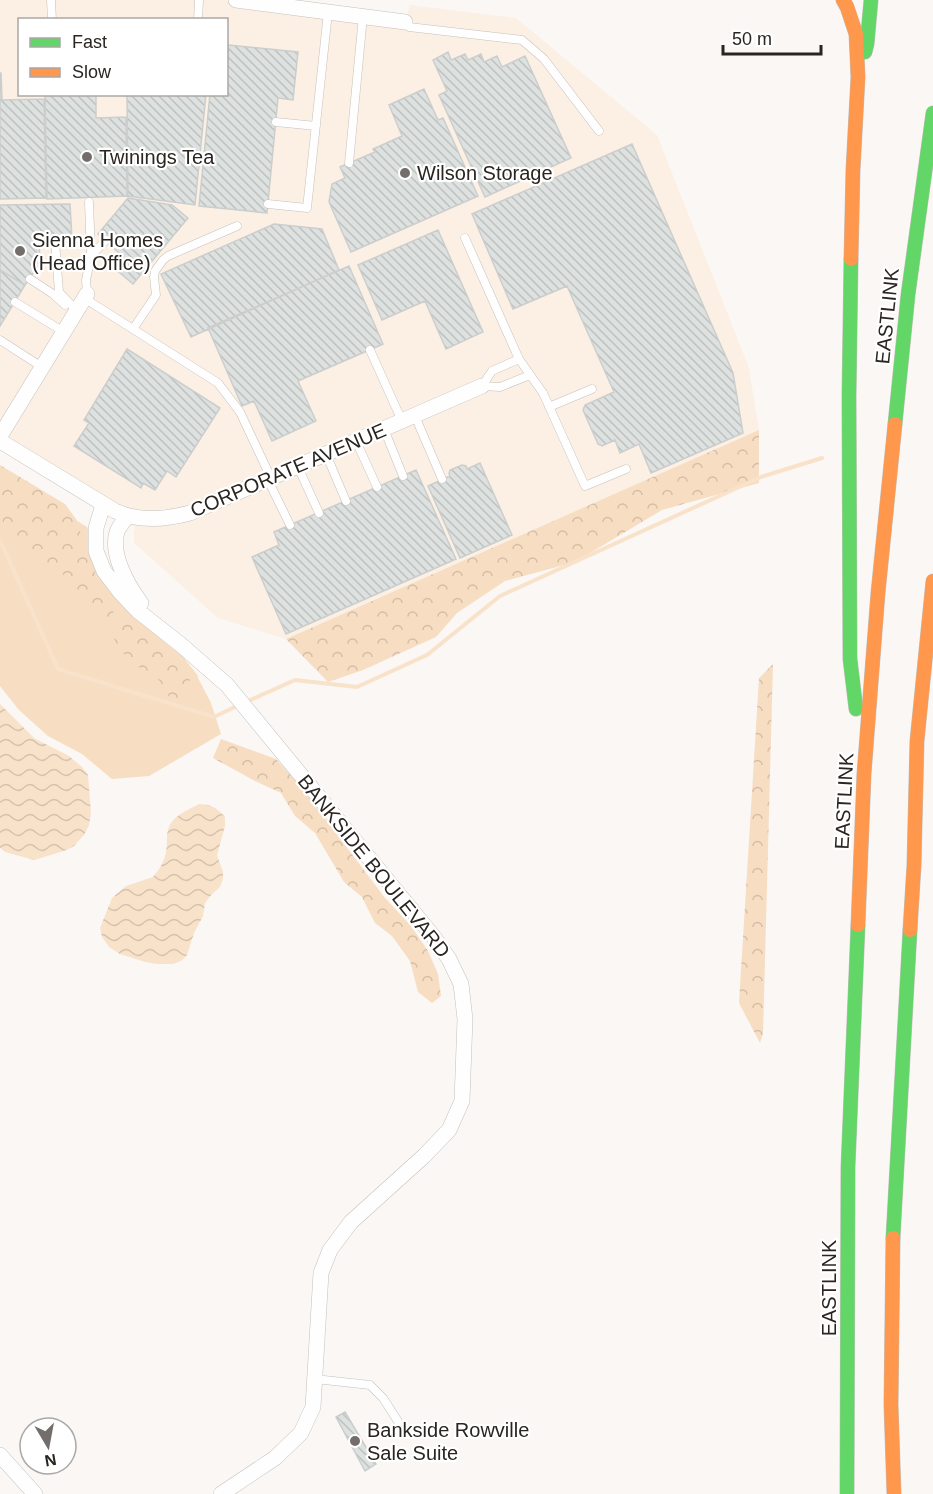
<svg xmlns="http://www.w3.org/2000/svg" width="933" height="1494" viewBox="0 0 933 1494" font-family="Arial,sans-serif">
<style>
.built{fill:#fcf0e4;fill-rule:evenodd}
.green{fill:#f7ddc2}
.forest{fill:url(#forest-crowns)}
.water{fill:url(#water-waves)}
.lines{fill:none;stroke-linecap:round;stroke-linejoin:round}
.stream{stroke:#f9e2ca;stroke-width:4}
.building{fill:url(#building-back-hatch);stroke:#cbcecd;stroke-width:1.5}
.lane-casing{stroke:#c4c0bc;stroke-width:9}
.street-casing{stroke:#c4c0bc;stroke-width:16}
.fast-casing{stroke:#c4c0bc;stroke-width:15}
.slow-casing{stroke:#c4c0bc;stroke-width:15}
.lane{stroke:#fefefe;stroke-width:8}
.street{stroke:#fefefe;stroke-width:15}
.fast{stroke:#63d668;stroke-width:14}
.slow{stroke:#ff974d;stroke-width:14}
.poi-dot{fill:#736e6b;stroke:#fff;stroke-width:2}
.labels{text-anchor:middle;dominant-baseline:central;stroke-width:4.5;stroke-linejoin:round;paint-order:stroke}
.poi-label{font-size:20px;fill:#2a2520;stroke:#fff;text-anchor:start}
.street-label{font-size:20px;fill:#2a2520;stroke:#fff}
</style>
<defs>
<pattern id="forest-crowns" width="20" height="18" patternUnits="userSpaceOnUse" patternTransform="scale(1.5)"><rect width="20" height="18" fill="#f7ddc2"/><path d="M2 6a3 3 0 1 1 6 0M12 15a3 3 0 1 1 6 0" fill="none" stroke="#d4bea6"/></pattern>
<pattern id="water-waves" width="16" height="10" patternUnits="userSpaceOnUse" patternTransform="scale(1.5)"><rect width="16" height="10" fill="#f9e2ca"/><path d="M0 5q4-4 8 0t8 0" fill="none" stroke="#d6c2ad"/></pattern>
<pattern id="building-back-hatch" width="6" height="6" patternUnits="userSpaceOnUse" patternTransform="scale(1.5)"><rect width="6" height="6" fill="#dde1e0"/><path d="M-1 5l2 2M0 0l6 6M5-1l2 2" fill="none" stroke="#bec1c0"/></pattern>
</defs>
<rect width="100%" height="100%" fill="#faf7f5"/>
<!-- built -->
<path class="built" d="M0,0H236L405,21L410,5L516,18L657,135L749,368L759,430L286,639L218,618L134,543V527L108,508L0,441ZM20,20H226V94H20Z"/>
<!-- green -->
<path class="green" d="M0,473L87,527L132,613L163,641L183,657L199,677L197,676L211,703L221,734L149,776L112,779L82,754L48,736L19,710L0,686Z"/>
<!-- forest -->
<path class="forest" d="M759,430V483L662,510L575,562L505,581L457,613L436,637L363,670L328,682L286,639Z
M0,465L65,504L76,519L91,564L116,618L127,613L137,620L158,641L184,656L191,686L188,706L171,700L155,674L146,673L119,650L104,616L81,599L60,570L39,560L10,532L0,517Z
M773,664L763,1033L760,1043L739,1003L759,678Z
M221,739L276,759L302,788L385,898L411,926L428,951L438,974L441,996L432,1003L418,992L410,961L392,936L375,923L362,897L344,882L315,833L295,816L281,793L255,781L213,758Z"/>
<!-- water -->
<path class="water" d="M0,704L34,738L69,756L82,767L88,775L91,813L89,825L84,835L74,846L64,851L34,860L5,852L0,848Z
M199,804C212,805 216,807 225,817V826L217,855L223,872V879L220,887L211,895L205,903L203,916L194,933L187,955L181,961L173,964H157L145,962L120,954L109,947L102,937L100,928L112,898L126,886L153,877C159,870 164,862 166,852C168,842 165,832 171,823C177,814 190,809 199,804Z"/>
<g class="lines">
<!-- stream -->
<path class="stream" d="M0,540L58,669L214,717L239,705
M246,702L295,680L357,687L427,655L500,596L761,477L822,458"/>
</g>
<!-- building -->
<path class="building" d="M228,45L298,52L293,100L278,98L267,213L199,206L210,94H226Z
M448,52L451,60L465,54L468,60L481,54L484,62L497,56L502,67L525,56L571,158L485,197L439,95L447,91L433,60Z
M0,73H1L2,100L44,99L46,198L0,199Z
M424,89L438,120L443,118L478,196L351,252L329,202L332,184L345,178L340,167L375,152L373,149L402,136L389,105Z
M45,94H96V118L126,117L127,196L47,199Z
M206,94L195,205L128,196L127,95Z
M632,144L733,373L743,433L651,473L639,444L620,453L615,440L602,446L598,444L583,410L585,405L614,392L567,286L513,309L472,214Z
M128,198L172,205L188,218L133,284L114,268L110,269L108,266L110,263L113,262L120,254L98,234Z
M70,204L72,239L39,240L40,263L25,285L0,270V205Z
M274,224L322,229L339,270L191,337L161,274Z
M438,230L483,332L446,349L425,301L382,320L358,265Z
M349,266L383,344L298,381L316,421L272,441L254,401L242,406L208,328Z
M0,270L25,285L0,326Z
M127,349L220,408L176,477L167,471L155,490L143,483L141,488L74,446L89,423L84,420Z
M480,463L512,535L460,558L428,486L450,476L449,474L450,470L462,465L466,466L467,469Z
M416,470L456,559L286,634L252,557L279,545L274,532Z
M345,1412L376,1464L365,1471L336,1417Z"/>
<g class="lines">
<!-- lane casing -->
<g class="lane-casing">
<path id="lane" d="M51,0L52,20
M198,20L199,0
M405,22L409,27L522,40L544,59L599,131
M276,122L316,126
M349,163L363,16
M89,202L91,256
M268,204L307,208L328,12
M465,238L519,359L543,393L585,486L626,469
M55,241L59,292L77,311
M30,279L53,294L65,305
M87,294L86,280L91,256L106,240
M84,298L218,383L240,412L271,478
M15,302L64,332
M133,329L156,295L154,277L155,271L163,260L168,256L237,226
M0,340L42,367
M370,350L402,421
M519,359L492,371L482,386L500,387L530,375
M549,407L592,389
M415,416L442,479
M384,429L403,476
M356,441L377,487
M326,454L346,501
M298,467L319,513
M268,480L290,525
M315,1379L370,1385L383,1398L399,1423"/>
</g>
<!-- street casing -->
<g class="street-casing">
<path id="street" d="M236,0L405,22
M0,436L87,294
M0,441L115,511C139,522 164,520 190,513L482,386
M103,505L96,528V551L104,571L120,592L138,611L180,644L227,685L433,936L449,959L461,984L465,1019L462,1101L449,1130L424,1156L351,1222L330,1250L321,1273L313,1407L301,1433L275,1458L221,1494
M128,516C124,521 119,526 117,532C110,554 128,586 141,603
M0,1455L35,1494"/>
</g>
<!-- fast casing -->
<g class="fast-casing">
<path id="fast" d="M865,52L867,44L871,0
M851,259L849,396L850,659L856,709
M895,424L908,295L933,113
M893,1238L910,930
M847,1494L848,1167L858,925"/>
</g>
<!-- slow casing -->
<g class="slow-casing">
<path id="slow" d="M843,0L847,7L856,34L858,77L853,170L851,259
M858,925L864,774L878,593L895,424
M910,930L914,865L917,741L933,581
M893,1238L891,1405L894,1494"/>
</g>
<!-- lane -->
<use href="#lane" class="lane"/>
<!-- street -->
<use href="#street" class="street"/>
<!-- fast -->
<use href="#fast" class="fast"/>
<!-- slow -->
<use href="#slow" class="slow"/>
</g>
<!-- markers -->
<g class="poi-dot">
<circle cx="87" cy="157" r="6"/>
<circle cx="405" cy="173" r="6"/>
<circle cx="20" cy="251" r="6"/>
<circle cx="355" cy="1441" r="6"/>
</g>
<g class="labels">
<!-- poi labels -->
<g class="poi-label">
<text x="99" y="157">Twinings Tea</text>
<text x="417" y="173">Wilson Storage</text>
<text x="32" y="240">Sienna Homes<tspan x="32" dy="23">(Head Office)</tspan></text>
<text x="367" y="1430">Bankside Rowville<tspan x="367" dy="23">Sale Suite</tspan></text>
</g>
<!-- street labels -->
<g class="street-label">
<text transform="translate(887 316) rotate(-84)">EASTLINK</text>
<text transform="translate(288 470) rotate(-23)">CORPORATE AVENUE</text>
<text transform="translate(844 801) rotate(-87)">EASTLINK</text>
<text transform="translate(374 866) rotate(51)">BANKSIDE BOULEVARD</text>
<text transform="translate(829 1288) rotate(-90)">EASTLINK</text>
</g>
</g>
<!-- legend -->
<rect x="18" y="18" width="210" height="78" fill="#ffffff" stroke="#aaa8a6" stroke-width="1.5"/>
<rect x="30" y="38" width="30" height="9" fill="#63d668" stroke="#aaa8a6" stroke-width="1.5"/>
<text x="72" y="48" font-size="18" fill="#2a2520">Fast</text>
<rect x="30" y="68" width="30" height="9" fill="#ff974d" stroke="#aaa8a6" stroke-width="1.5"/>
<text x="72" y="78" font-size="18" fill="#2a2520">Slow</text>
<!-- north arrow -->
<g transform="translate(48 1446) rotate(170)"><circle r="28" fill="#ffffff" stroke="#aaa8a6" stroke-width="1.5"/>
<path d="M0-4.5L10 22L0 15L-10 22Z" fill="#736e6b"/>
<text y="-9" font-size="16" font-weight="bold" text-anchor="middle" fill="#2a2520">N</text>
</g>
<!-- scale -->
<path d="M723 45v9h98v-9" fill="none" stroke="#2a2520" stroke-width="3"/>
<text x="732" y="45" font-size="18" fill="#2a2520" stroke="#ffffff" stroke-width="4.5" paint-order="stroke">50 m</text>
</svg>
